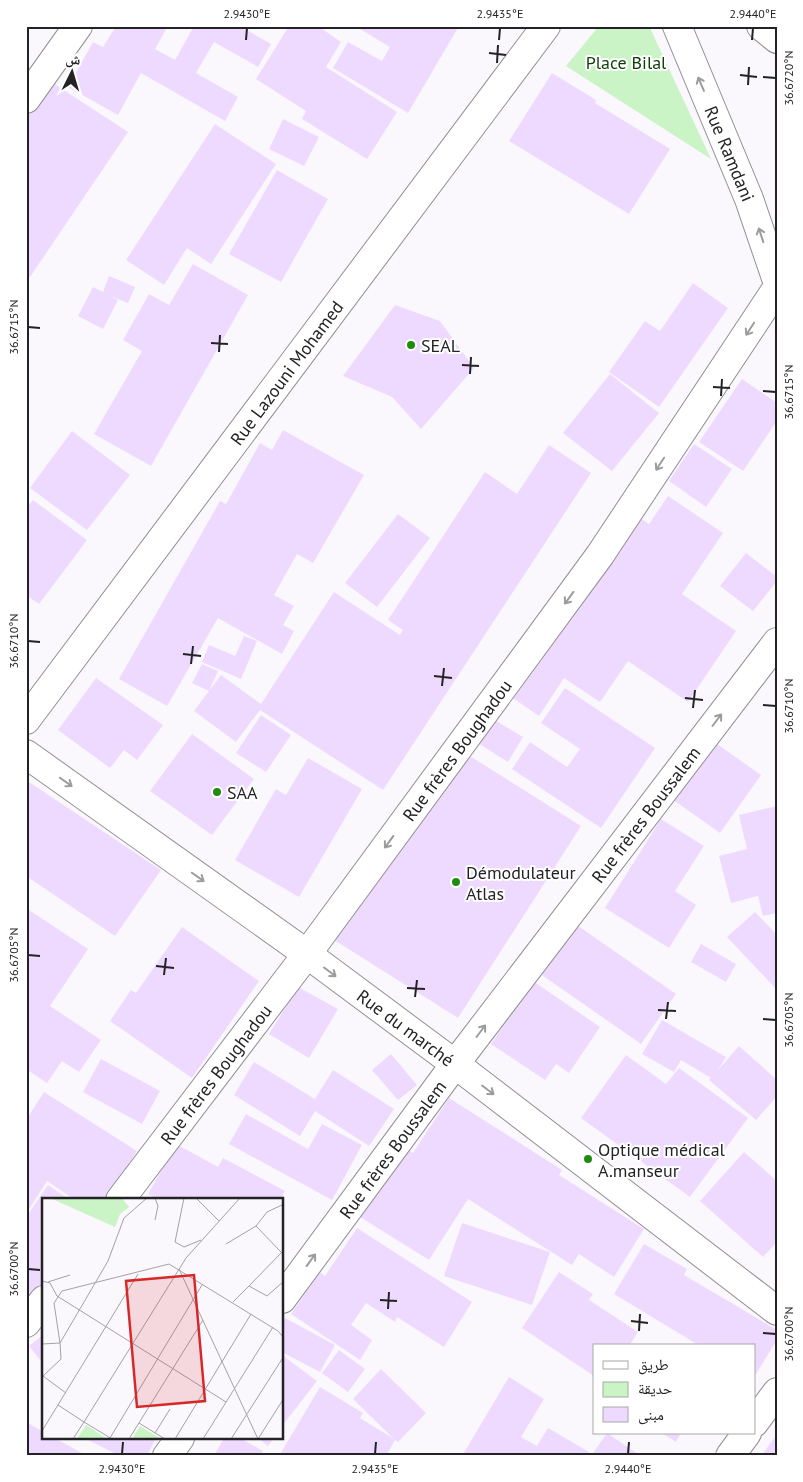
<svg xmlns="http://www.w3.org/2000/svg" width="803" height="1482" viewBox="0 0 803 1482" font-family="'PT Sans','Noto Naskh Arabic',sans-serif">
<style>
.green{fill:#caf4c5}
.building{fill:#efdaff}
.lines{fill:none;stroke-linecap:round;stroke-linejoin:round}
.minor-casing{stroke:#928f94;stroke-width:30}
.secondary-casing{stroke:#928f94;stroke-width:30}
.primary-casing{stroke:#928f94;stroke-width:30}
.minor{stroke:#fff;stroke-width:28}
.secondary{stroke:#fff;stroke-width:28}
.primary{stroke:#fff;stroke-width:28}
.oneway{stroke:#9c9c9c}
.ticks{fill:none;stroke:#232224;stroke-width:2}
.poi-dot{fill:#1e8c0e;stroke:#fff;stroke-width:2}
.labels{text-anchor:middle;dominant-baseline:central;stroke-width:4;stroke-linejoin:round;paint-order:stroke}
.park-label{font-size:18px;fill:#0d3d08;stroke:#fff}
.street-label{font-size:18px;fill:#232224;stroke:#fff}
.poi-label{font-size:18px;fill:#232224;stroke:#fff;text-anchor:start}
.inset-road{fill:none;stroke:#a4a2a6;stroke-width:1}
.view{fill:#d62828;fill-opacity:0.15;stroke:#d62828;stroke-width:2.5}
.inset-edge{fill:none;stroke:#232224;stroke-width:2.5}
.neatline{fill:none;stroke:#232224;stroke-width:2}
.ticks-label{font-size:12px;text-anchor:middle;fill:#232224}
</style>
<rect width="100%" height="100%" fill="#faf7fd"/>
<!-- green -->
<path class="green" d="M599,26H649L711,159L566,66Z"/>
<!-- building -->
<path class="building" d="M116,26H168L155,49L175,60L194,26H240L271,44L258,67L214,42L196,73L238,97L225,121L141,73L118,115L68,87L93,42L103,47Z
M289,26H318L341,42L326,67L397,112L367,159L302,119L306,111L256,79Z
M355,26H459L408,113L333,68L348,42L382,61L390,47Z
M552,73L596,100L595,103L670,149L629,214L509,141Z
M50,81L128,132L30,277L26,274V117Z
M283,119L319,137L304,166L269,149Z
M215,124L276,164L211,264L187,248L164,285L126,260Z
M277,170L328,199L281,282L229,254Z
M193,264L248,295L151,466L94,434L142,351L123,340L149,294L169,305Z
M109,276L135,287L128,303L110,296L118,300L103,329L78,316L93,287L103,292Z
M693,283L728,308L659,407L609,372L645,321L660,331Z
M395,305L440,321L474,368L421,429L392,397L343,376Z
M610,374L659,413L612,471L563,433Z
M742,379L777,403V421L743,471L699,442Z
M283,430L364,475L313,563L297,554L274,595L294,606L283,625L294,631L282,654L218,618L167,706L119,679L220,501L226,504L260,443L272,450Z
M72,431L130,475L87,530L30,488Z
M694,444L732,469L706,507L669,481Z
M549,445L591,473L383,790L260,710L236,742L194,711L221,675L261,704L334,592L400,635L403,630L388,620L485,472L517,494Z
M668,496L723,533L682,594L736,631L688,702L628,661L600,702L564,678L539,716L504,692L634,514L649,524Z
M33,500L87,540L39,604L26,595V509Z
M398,514L430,538L377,607L345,583Z
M746,553L777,577V581L753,611L720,586Z
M244,636L257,641L241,679L202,662L209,645L235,656Z
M202,664L218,671L209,691L192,683Z
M96,678L163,725L137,760L124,750L110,768L58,730Z
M565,688L655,748L601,828L512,769L530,742L567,767L580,749L541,723Z
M261,715L291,735L266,772L236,753Z
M488,716L523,737L508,762L473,740Z
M192,734L254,779L212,835L150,791Z
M710,739L761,775L720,833L669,797Z
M454,746L581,826L458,1018L331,938Z
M308,758L362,789L299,897L235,860L276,789L286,795Z
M26,780L161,870L115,936L29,878L26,881Z
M777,806V913L763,916L758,896L731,903L719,856L747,849L739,815Z
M661,819L704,846L675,891L696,905L669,948L605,908Z
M26,908L88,949L50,1006L101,1040L79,1072L62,1061L47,1083L26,1069Z
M755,912L777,935V990L727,937Z
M571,921L676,994L641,1044L536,971Z
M182,927L259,981L192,1078L110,1021L131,990L136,993Z
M701,944L736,964L726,982L691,962Z
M533,981L600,1027L569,1073L556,1064L545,1080L491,1044Z
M298,987L338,1009L309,1058L269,1034Z
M662,1020L726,1057L718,1070L739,1046L777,1080V1096L756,1120L709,1080L711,1078L681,1060L674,1072L642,1054Z
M391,1054L417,1085L398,1100L372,1070Z
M626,1055L666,1084L679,1068L748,1118L690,1197L581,1118Z
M101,1059L160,1091L142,1124L83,1092Z
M254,1062L315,1099L333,1070L394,1109L369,1146L315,1111L300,1136L234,1095Z
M44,1092L137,1151L106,1200H75L47,1181L26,1214V1120Z
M449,1098L562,1170L559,1175L644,1229L614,1277L579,1254L572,1265L468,1199L429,1260L360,1217L405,1147L413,1153Z
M246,1114L308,1149L322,1124L362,1145L332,1200L229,1144Z
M176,1144L218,1167L223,1158L285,1191L280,1200H158L148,1194Z
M744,1152L777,1181V1242L763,1257L700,1201Z
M48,1185L70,1200H44V1284L26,1310V1217Z
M462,1223L550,1252L532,1305L444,1276Z
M357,1228L472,1302L444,1347L397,1317L395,1322L366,1303L351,1325L372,1340L360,1360L291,1314L320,1272L325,1276Z
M644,1244L687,1269L684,1275L777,1330V1340L754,1377V1346H700L614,1294Z
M559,1272L593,1294L589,1300L638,1332L629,1346H594V1376L522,1328Z
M285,1318L335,1345L320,1372L282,1352V1322Z
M44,1334V1365L29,1346Z
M339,1350L365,1369L348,1392L322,1373Z
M282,1355L317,1381L282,1426Z
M381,1369L426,1413L398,1442L395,1440L386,1456H279L320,1387L363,1413L360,1418L394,1439L353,1399Z
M509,1377L544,1399L521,1437L537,1446L548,1428L589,1452L587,1456H462Z
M26,1422L44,1432V1438H55L87,1456H26Z
M607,1433L641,1456H591Z
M662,1433H681L676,1442Z
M777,1434V1456H761Z
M84,1438H156L147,1456H120Z
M224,1438H240L263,1451L260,1456H214Z
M258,1438H274L268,1446Z"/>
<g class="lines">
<!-- minor casing -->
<g class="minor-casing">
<g id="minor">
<path d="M761,26L777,39"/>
<path d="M26,99L78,26"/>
<path id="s1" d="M26,754L307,954L455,1064L777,1311"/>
<path id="s2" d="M120,1200L307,954L600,555L777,288"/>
<path id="s3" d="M282,1299L455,1064L777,642"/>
<path d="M26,1323L44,1300"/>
<path d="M754,1423L777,1392"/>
<path d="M167,1456L180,1438"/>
<path d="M730,1456L747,1433"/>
</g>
</g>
<!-- secondary casing -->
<g class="secondary-casing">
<g id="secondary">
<path id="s4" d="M677,26L749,199L777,281"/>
</g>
</g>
<!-- primary casing -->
<g class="primary-casing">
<g id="primary">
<path id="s5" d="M26,720L546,26"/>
</g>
</g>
<!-- minor -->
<use href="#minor" class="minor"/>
<!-- secondary -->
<use href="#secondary" class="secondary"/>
<!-- primary -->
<use href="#primary" class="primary"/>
</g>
<!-- one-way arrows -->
<defs><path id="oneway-shaft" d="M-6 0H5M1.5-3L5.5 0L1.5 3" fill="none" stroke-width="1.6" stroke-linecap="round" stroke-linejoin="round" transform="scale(1.25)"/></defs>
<g class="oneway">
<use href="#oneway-shaft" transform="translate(701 84) rotate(-113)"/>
<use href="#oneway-shaft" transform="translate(761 235) rotate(-108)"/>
<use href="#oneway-shaft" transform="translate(750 329) rotate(123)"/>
<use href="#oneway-shaft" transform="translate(660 464) rotate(123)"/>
<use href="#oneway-shaft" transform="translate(569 598) rotate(126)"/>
<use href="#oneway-shaft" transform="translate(717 720) rotate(-53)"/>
<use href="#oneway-shaft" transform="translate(66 782) rotate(35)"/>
<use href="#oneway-shaft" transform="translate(389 842) rotate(126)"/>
<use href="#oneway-shaft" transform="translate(198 877) rotate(35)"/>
<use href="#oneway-shaft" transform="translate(330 972) rotate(37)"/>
<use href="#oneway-shaft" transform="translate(481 1031) rotate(-53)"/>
<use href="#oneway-shaft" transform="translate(488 1090) rotate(37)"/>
<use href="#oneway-shaft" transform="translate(311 1260) rotate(-54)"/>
</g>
<!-- ticks -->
<path class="ticks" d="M246,40L247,28M499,40L500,28M752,40L753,28M489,53L506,55M497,63L498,45M740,75L757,77M763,77L776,78M748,85L749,67M28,327L40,328M211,343L228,344M219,352L220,335M462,365L479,366M470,374L471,357M713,387L730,388M763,391L776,392M721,396L722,379M28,641L40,642M183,654L201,656M191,664L193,646M434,676L452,678M442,686L444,668M685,698L703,700M763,705L776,706M693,708L695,690M28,955L40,956M156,966L174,968M164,975L166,958M407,988L425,989M415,997L417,980M658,1010L676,1011M666,1019L668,1002M763,1019L776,1020M28,1269L40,1270M380,1300L397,1301M388,1309L389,1292M631,1321L648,1323M639,1331L640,1314M763,1333L776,1334M122,1454L123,1442M375,1454L376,1442M628,1454L629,1442"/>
<!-- markers -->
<g class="poi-dot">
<circle cx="411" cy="345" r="5"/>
<circle cx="217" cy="792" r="5"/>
<circle cx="456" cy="882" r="5"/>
<circle cx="588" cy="1159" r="5"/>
</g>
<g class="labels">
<!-- park labels -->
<g class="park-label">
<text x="626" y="62">Place Bilal</text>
</g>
<!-- street labels -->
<g class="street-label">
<text stroke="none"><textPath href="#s4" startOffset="138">Rue Ramdani</textPath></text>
<text stroke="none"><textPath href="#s5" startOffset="434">Rue Lazouni Mohamed</textPath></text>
<text stroke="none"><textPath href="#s2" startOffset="562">Rue frères Boughadou</textPath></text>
<text stroke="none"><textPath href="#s3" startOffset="606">Rue frères Boussalem</textPath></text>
<text stroke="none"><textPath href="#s1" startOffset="468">Rue du marché</textPath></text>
<text stroke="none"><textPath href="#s2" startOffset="158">Rue frères Boughadou</textPath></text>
<text stroke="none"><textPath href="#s3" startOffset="186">Rue frères Boussalem</textPath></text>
</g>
<!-- poi labels -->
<g class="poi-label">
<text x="421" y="345">SEAL</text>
<text x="227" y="792">SAA</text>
<text x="466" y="872">Démodulateur<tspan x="466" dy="21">Atlas</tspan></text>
<text x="598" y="1149">Optique médical<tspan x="598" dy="21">A.manseur</tspan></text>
</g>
</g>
<!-- overview -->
<g transform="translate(42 1198)">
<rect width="241" height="241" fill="#faf7fd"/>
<path d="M8,0H80L87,9L78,16L73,29ZM44,227L65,241H35ZM98,228L119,241H90Z" fill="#caf4c5"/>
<path class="inset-road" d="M113,0L116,8L113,22M142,0L133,44L142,49L159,42M154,0L177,23M214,28L239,54M184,46L214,28L225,14L242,6M137,71L216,241M0,83L8,85L15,98L39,113L184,204M6,84L28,77M207,88L242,52M191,104L207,88L225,98L242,83M0,146L18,145L12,105L20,93L127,66L236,133L242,140M1,178L24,195M0,179L19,161L18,145L66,63L82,20L105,0M16,207L42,224L31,241M97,225L123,241M0,233L96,76M113,235L128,211M68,240L160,87M70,241L42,224L144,60L198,0M87,241L161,122M133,241L209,116M161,241L231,129M189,241L242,158M216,241L242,200"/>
<path class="view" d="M152,77L163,203L95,209L84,83Z"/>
<rect width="241" height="241" class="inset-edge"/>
</g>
<!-- border -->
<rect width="803" height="1482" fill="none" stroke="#ffffff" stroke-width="55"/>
<!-- legend -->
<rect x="593" y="1344" width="162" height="90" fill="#ffffff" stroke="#a7a7a7"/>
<rect x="603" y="1361" width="25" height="8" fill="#ffffff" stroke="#a7a7a7"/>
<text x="638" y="1370" font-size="15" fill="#232224">طريق</text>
<rect x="603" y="1382" width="25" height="15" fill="#caf4c5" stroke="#a7a7a7"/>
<text x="638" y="1394" font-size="15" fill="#232224">حديقة</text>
<rect x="603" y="1407" width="25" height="15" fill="#efdaff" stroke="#a7a7a7"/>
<text x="638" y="1420" font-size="15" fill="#232224">مبنى</text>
<!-- north arrow -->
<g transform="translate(72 72) rotate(5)" stroke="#ffffff" stroke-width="4" paint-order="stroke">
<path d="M0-4L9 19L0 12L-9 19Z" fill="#232224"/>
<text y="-8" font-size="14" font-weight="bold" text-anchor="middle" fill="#232224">ش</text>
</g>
<rect x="28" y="28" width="748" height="1426" class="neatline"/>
<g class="ticks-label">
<text x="247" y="18">2.9430°E</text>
<text x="500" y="18">2.9435°E</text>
<text x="753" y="18">2.9440°E</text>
<text transform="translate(789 78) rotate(-90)" y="4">36.6720°N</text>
<text transform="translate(14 327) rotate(-90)" y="4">36.6715°N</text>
<text transform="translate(789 392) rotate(-90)" y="4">36.6715°N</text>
<text transform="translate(14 641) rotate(-90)" y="4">36.6710°N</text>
<text transform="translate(789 706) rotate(-90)" y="4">36.6710°N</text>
<text transform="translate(14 955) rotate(-90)" y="4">36.6705°N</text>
<text transform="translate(789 1020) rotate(-90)" y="4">36.6705°N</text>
<text transform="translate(14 1269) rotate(-90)" y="4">36.6700°N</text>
<text transform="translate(789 1334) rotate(-90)" y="4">36.6700°N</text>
<text x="122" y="1473">2.9430°E</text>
<text x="375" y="1473">2.9435°E</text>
<text x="628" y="1473">2.9440°E</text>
</g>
</svg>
